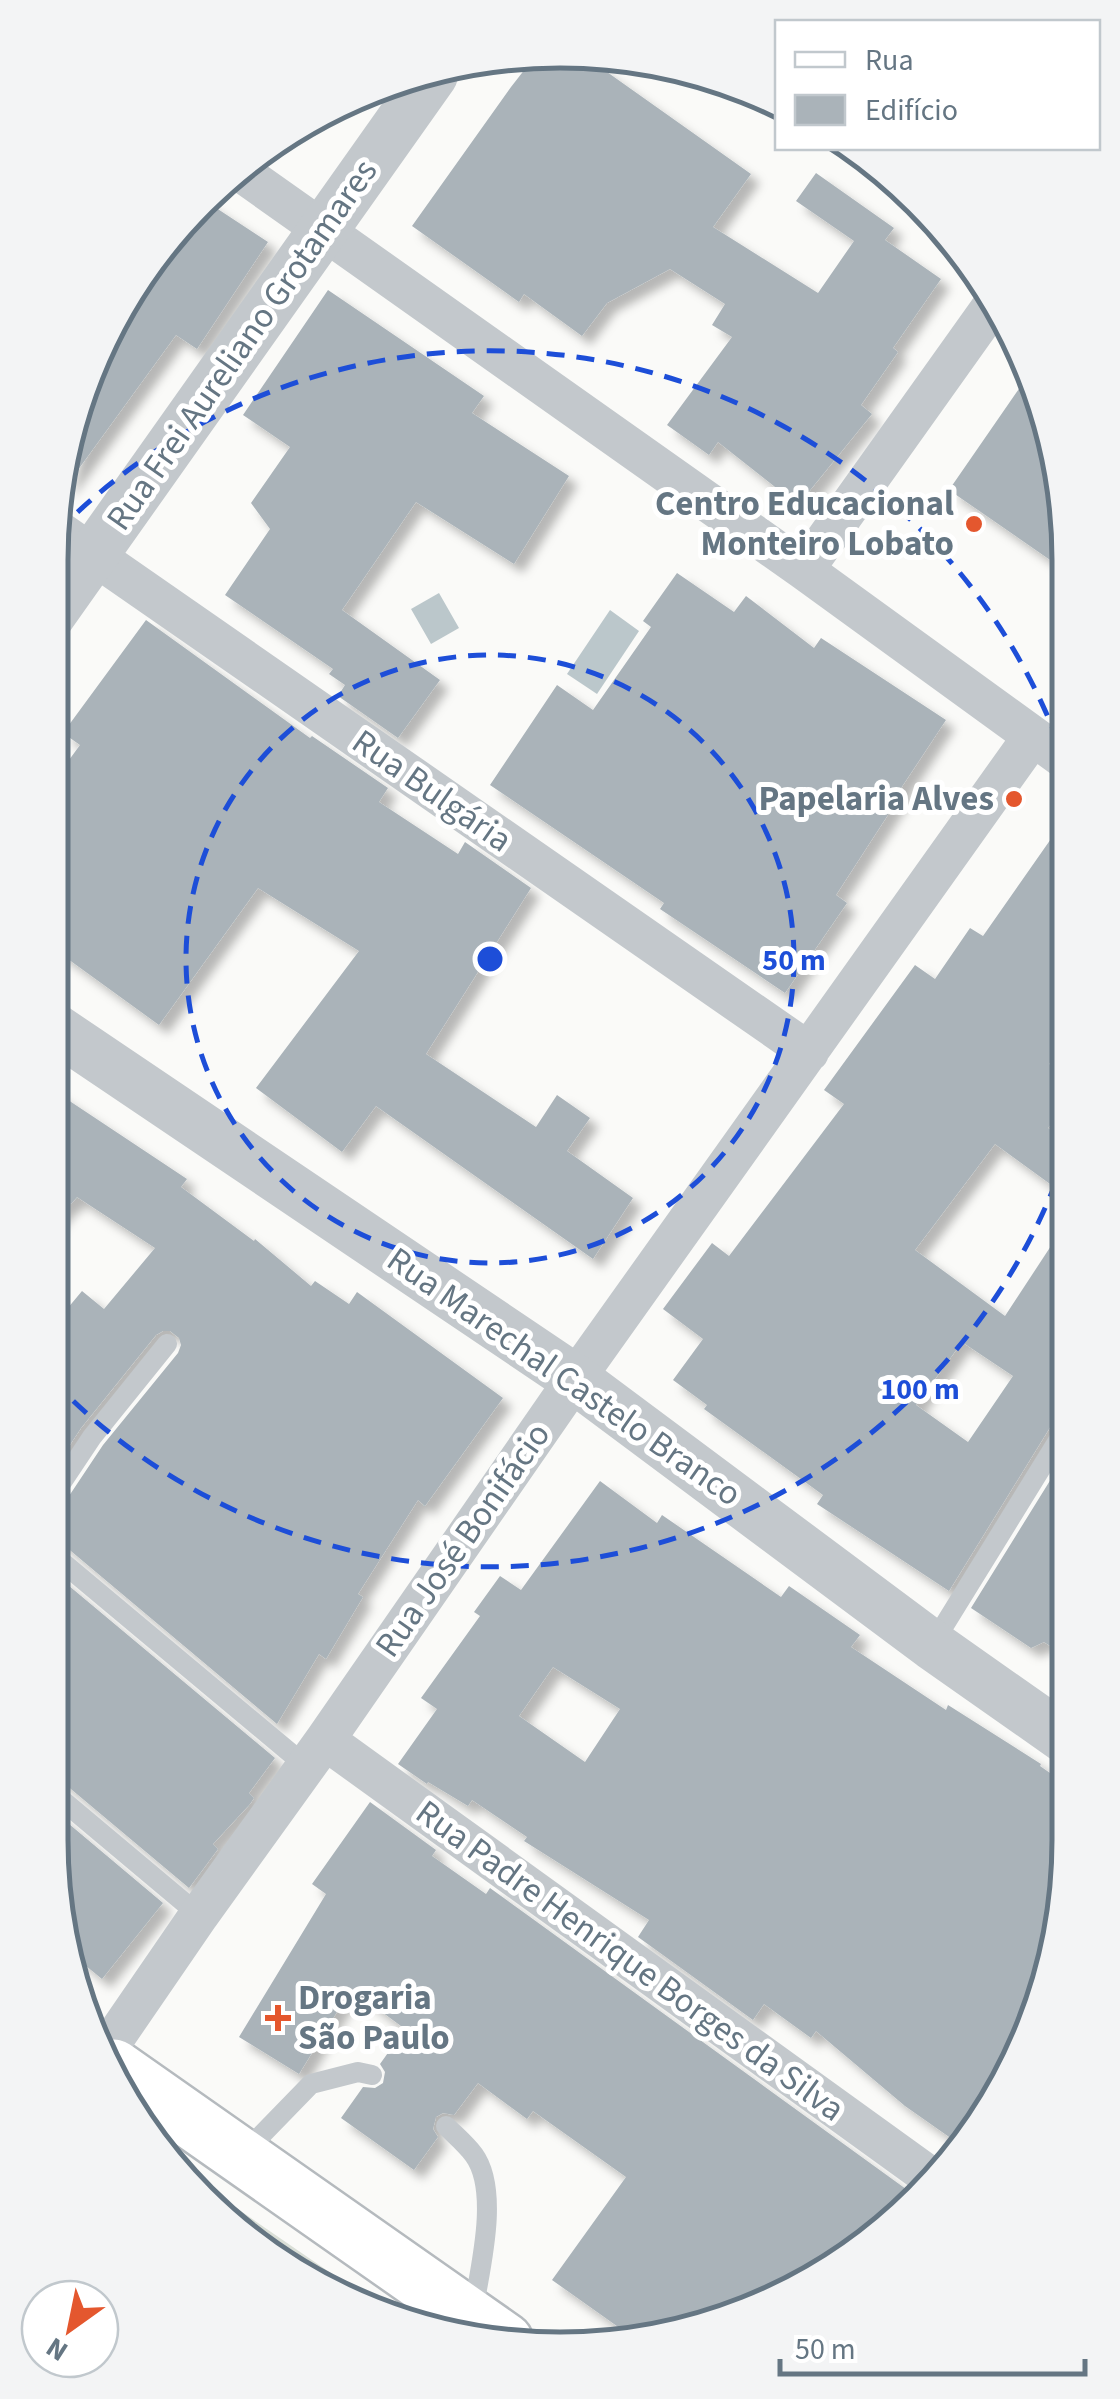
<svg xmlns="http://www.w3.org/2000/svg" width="1120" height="2399" viewBox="0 0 1120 2399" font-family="'Source Sans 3',sans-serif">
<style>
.green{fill:#dadfd7}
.water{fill:#bbc7cb}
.building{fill:#aab3b9;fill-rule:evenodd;filter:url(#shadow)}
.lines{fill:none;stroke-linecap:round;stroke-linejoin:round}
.primary-casing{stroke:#b5babe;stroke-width:60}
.service{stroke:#c3c8cc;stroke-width:20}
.minor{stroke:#c3c8cc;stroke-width:40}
.tertiary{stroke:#c3c8cc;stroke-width:50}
.primary{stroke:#fff;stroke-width:55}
.ring{fill:none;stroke:#1d4ed8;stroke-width:5;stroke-dasharray:18 12}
.poi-dot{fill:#e4572e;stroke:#fff;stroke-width:4}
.labels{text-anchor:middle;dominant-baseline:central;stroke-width:10;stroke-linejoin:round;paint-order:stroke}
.street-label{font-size:35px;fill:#657683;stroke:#fff}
.poi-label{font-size:35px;font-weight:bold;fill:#657683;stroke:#fff;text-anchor:end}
.rim{fill:none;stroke:#657683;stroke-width:5}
.centre{fill:#1d4ed8;stroke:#fff;stroke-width:5}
.ring-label{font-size:30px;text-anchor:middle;font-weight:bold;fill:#1d4ed8;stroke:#fff;stroke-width:10;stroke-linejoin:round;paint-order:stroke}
</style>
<defs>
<filter id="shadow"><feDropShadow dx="9" dy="9" stdDeviation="5" flood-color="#0004"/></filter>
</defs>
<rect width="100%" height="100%" fill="#fafaf8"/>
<!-- green -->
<path class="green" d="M168,2161L386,2311L305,2280L176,2175Z"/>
<!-- water -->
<path class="water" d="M439,593L459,628L431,644L411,609Z
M610,610L639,631L597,694L567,674Z"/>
<!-- building -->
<path class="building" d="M559,50L583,55L751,174L713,227L818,293L854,241L796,201L816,173L894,228L885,240L941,279L893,348L898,352L861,405L872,414L798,505L718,442L709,455L667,425L732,337L712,325L725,304L670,269L607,303L582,336L524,294L519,302L412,226L511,87L536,55Z
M201,198L268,242L197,349L176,335L64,489L89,365Z
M328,290L484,396L472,413L569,476L514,564L416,502L342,610L440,680L398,738L338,696L345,685L329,674L333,669L225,595L270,529L251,503L290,447L243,415Z
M1032,370L1066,493V571L949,490Z
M677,573L734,612L746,596L814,648L821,638L946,720L901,788L904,790L836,895L847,903L785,993L660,909L664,903L490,785L557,685L593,710L651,627L643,621Z
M146,620L310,738L312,736L388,788L379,802L458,854L465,842L531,888L426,1054L536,1127L557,1095L590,1118L567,1151L633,1198L593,1259L376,1106L342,1152L256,1088L359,951L258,888L159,1025L50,946V786L80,745L63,733Z
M1067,816V1038L1049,1064L1067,1077L1068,1102L1048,1128L1068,1143V1197L995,1144L915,1250L1005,1316L1068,1220L1069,1409L1057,1416L949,1591L817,1504L823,1495L704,1409L707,1405L673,1380L703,1339L663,1309L712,1243L729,1256L844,1104L824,1090L915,965L935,979L970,928L983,936ZM962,1342L1013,1376L968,1442L916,1405Z
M50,1088L187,1179L181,1187L254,1241L255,1239L311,1286L315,1281L349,1304L357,1292L503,1398L425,1506L418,1500L358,1594L363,1597L326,1659L319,1654L277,1724L59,1541L50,1539V1514L61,1508L103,1445L178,1353L181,1345L179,1338L170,1331H163L156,1335L81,1428L50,1475V1354L69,1331L57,1321L82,1291L104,1309L155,1248L77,1197L71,1204L69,1203L50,1226Z
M1069,1450V1658L1044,1642L1031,1648L971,1608Z
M600,1481L657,1523L662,1515L781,1597L789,1586L860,1635L851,1647L946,1710L948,1705L1041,1764L1040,1766L1070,1787V1840L1032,2033L962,2146L905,2106L816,2031L811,2038L764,2004L753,2020L638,1937L649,1920L524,1841L527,1837L472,1800L468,1806L428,1782L427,1784L398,1764L437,1709L421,1698L480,1616L474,1612L500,1576L521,1590ZM553,1667L620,1709L585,1762L519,1716Z
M50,1570L275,1758L249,1793L254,1798L250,1804L213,1844L218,1849L189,1888L59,1779L50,1777Z
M370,1802L436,1850L432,1856L486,1894L490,1888L917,2197L814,2281L638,2341L552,2280L626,2177L533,2111L527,2119L478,2083L454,2115L443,2113L436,2117L433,2129L438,2137L414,2170L341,2118L363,2087L375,2088L383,2083L385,2072L380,2064L405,2029L351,1989L299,2074L239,2037L326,1894L312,1884Z
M50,1808L163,1903L102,1979L69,1952L50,1839Z"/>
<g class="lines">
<!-- primary casing -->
<g class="primary-casing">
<path id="primary" d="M114,2067L505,2341"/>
</g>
<!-- service -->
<path class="service" d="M50,1500L92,1437L167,1344
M50,1552L306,1766
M932,1645L1069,1423
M50,1790L199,1915
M446,2126C455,2135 466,2144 474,2155C500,2191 480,2269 473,2311
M241,2156L311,2084L358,2072L372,2075"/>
<!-- minor -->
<path class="minor" d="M241,172L804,570L1066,760
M56,529L809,1052
M804,570L995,302
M325,1740L936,2181
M105,2052L199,1915L325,1740L575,1379L1033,736"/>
<!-- tertiary -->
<path class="tertiary" d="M50,616L433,75
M50,1025L575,1379L932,1645L1070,1742"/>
<!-- primary -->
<use href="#primary" class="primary"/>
</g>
<!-- distance rings -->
<g class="ring">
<circle cx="490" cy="959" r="304"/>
<path d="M1067 1152A608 608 0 0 1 53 1381M56 533A608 608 0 0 1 1065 761"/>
</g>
<!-- markers -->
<g class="poi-dot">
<circle cx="974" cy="524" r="10"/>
<circle cx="1014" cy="799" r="10"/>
<path d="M273 2003h10v10h10v10h-10v10h-10v-10h-10v-10h10z"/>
</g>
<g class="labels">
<!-- street labels -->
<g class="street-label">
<text transform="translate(242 345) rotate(-55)">Rua Frei Aureliano Grotamares</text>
<text transform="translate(432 791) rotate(35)">Rua Bulgária</text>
<text transform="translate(564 1377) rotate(35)">Rua Marechal Castelo Branco</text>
<text transform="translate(463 1540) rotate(-55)">Rua José Bonifácio</text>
<text transform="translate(630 1961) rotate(36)">Rua Padre Henrique Borges da Silva</text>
</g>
<!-- poi labels -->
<g class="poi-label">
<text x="954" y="504">Centro Educacional<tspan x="954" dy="40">Monteiro Lobato</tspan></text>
<text x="994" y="799">Papelaria Alves</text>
<text x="298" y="1998" text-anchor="start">Drogaria<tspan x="298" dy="40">São Paulo</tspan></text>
</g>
</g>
<!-- crop -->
<path d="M0 0H1120V2399H0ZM560 68H560A492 492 0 0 1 1052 560V1840A492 492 0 0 1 560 2332H560A492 492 0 0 1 68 1840V560A492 492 0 0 1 560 68Z" fill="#f3f4f5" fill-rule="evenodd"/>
<path class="rim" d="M560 68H560A492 492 0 0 1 1052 560V1840A492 492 0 0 1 560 2332H560A492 492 0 0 1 68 1840V560A492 492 0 0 1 560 68Z"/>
<circle cx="490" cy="959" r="15" class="centre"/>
<g class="ring-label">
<text x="794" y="970">50 m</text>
<text x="920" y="1399">100 m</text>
</g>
<!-- legend -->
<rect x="775" y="20" width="325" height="130" fill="#ffffff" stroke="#c1c8cd" stroke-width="2.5"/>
<rect x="795" y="52" width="50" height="15" fill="#ffffff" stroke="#c1c8cd" stroke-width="2.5"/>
<text x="865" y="70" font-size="30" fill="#657683">Rua</text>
<rect x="795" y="95" width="50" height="30" fill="#aab3b9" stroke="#c1c8cd" stroke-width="2.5"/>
<text x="865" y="120" font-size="30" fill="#657683">Edifício</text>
<!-- north arrow -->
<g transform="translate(70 2329) rotate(213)"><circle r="48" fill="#ffffff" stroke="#c1c8cd" stroke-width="2.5"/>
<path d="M0-8L18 38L0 25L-18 38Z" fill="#e4572e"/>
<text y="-15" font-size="28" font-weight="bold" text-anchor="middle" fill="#657683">N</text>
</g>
<!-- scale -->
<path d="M780 2359v15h305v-15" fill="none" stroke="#657683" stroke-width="5"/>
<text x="795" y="2359" font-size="30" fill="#657683" stroke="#ffffff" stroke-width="8" paint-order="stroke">50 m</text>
</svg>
